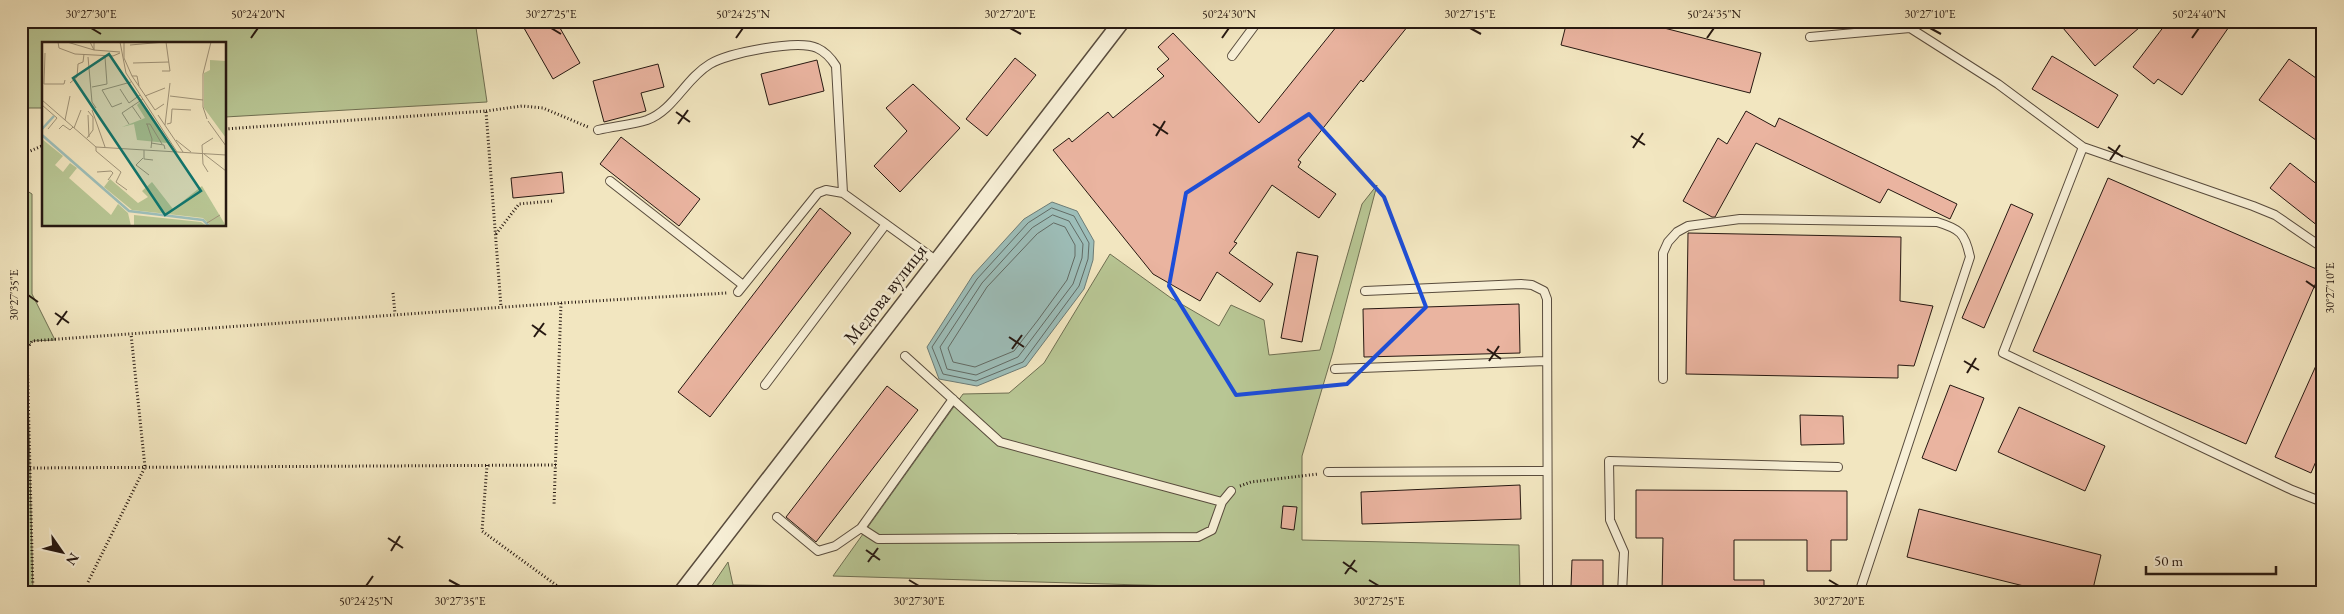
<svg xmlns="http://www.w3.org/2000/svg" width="2344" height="614" viewBox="0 0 2344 614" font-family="'EB Garamond',serif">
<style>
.green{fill:#b8c694;stroke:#6f6f52}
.water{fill:#9dbeb9;stroke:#6d7c76}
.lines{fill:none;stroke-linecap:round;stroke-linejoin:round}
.shore{stroke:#626b65;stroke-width:1}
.building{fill:#eab4a0;stroke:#261811}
.service-casing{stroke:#594c3d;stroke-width:10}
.minor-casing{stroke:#594c3d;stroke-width:18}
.path{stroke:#261811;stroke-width:3;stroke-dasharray:1 2.5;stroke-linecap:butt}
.service{stroke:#f7efd6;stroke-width:8}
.minor{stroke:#f7efd6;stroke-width:15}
.marked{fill:none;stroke:#1d4ed8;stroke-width:4;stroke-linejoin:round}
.ticks{fill:none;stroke:#261811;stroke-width:2}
.labels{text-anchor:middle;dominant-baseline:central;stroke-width:5;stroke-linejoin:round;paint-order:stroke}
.street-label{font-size:20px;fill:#261811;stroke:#f7efd6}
.inset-river{fill:none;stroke:#9dbeb9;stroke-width:2.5}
.inset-road{fill:none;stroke:#a0947a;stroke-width:1}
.view{fill:#0f766e;fill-opacity:0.15;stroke:#0f766e;stroke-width:2.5}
.inset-edge{fill:none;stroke:#261811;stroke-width:2.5}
.neatline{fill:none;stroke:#261811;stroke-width:2}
.ticks-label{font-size:12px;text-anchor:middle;fill:#261811}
</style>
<rect width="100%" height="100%" fill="#f2e6c0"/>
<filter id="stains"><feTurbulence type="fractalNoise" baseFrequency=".004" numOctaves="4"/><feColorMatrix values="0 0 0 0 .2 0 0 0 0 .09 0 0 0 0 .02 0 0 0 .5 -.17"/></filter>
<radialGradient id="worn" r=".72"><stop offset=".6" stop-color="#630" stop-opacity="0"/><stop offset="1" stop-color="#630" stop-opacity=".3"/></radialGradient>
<!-- green -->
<path class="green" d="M21,21H475L487,102L225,117V44H44V108H29L21,117Z
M1377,185L1333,352L1302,456V540L1519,545L1520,593H1414L833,576L963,394L1009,393L1044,363L1110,254L1171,298L1219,326L1231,305L1264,320L1269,355L1320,350L1362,204Z
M21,187L32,194V294L55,340L32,341L27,349L33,593H21Z
M728,562L733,585L1318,593H707Z"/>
<!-- water -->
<path class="water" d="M1052,202L1077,211L1094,241L1093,260L1084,289L1026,366L977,386L939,379L927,347L973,275L1024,219Z"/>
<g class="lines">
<!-- shore -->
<path class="shore" d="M1052,208L1074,216L1089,243L1088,259L1079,286L1023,362L976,381L943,374L932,347L977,279L1028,223Z
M1053,215L1069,221L1083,244L1082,258L1073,284L1018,357L976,375L947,369L940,347L982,283L1032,228Z
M1054,223L1065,227L1075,245V256L1067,280L1038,320L1014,351L975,367L953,362L948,348L987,287L1037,234Z"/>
</g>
<!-- building -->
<path class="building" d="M520,21H556L580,63L553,79Z
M1341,21H1412L1363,82L1361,80L1298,160L1301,162L1298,167L1336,194L1319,218L1272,185L1234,242L1237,243L1229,253L1273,284L1260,302L1217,272L1200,301L1153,274L1053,150L1069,138L1072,142L1108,112L1113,118L1164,76L1157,69L1169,59L1158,47L1173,33L1259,123Z
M1567,21H1637L1761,53L1750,93L1561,45Z
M2071,21H2147L2095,66L2063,28Z
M2168,21H2233L2182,95L2158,79L2154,84L2133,67Z
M2052,56L2118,95L2098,128L2032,89Z
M1015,58L1036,75L987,136L966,119Z
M2289,59L2323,83V145L2259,100Z
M817,60L824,91L769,105L761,74Z
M658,64L664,87L641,93L646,111L604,122L593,81Z
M913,84L960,128L900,192L874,166L907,131L886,108Z
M1746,111L1775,127L1779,118L1957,204L1950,219L1888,189L1880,203L1756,143L1715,217H1712L1683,201L1718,138L1727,144Z
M621,137L700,199L679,226L600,164Z
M2290,163L2323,189V230L2270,188Z
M562,172L564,193L513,198L511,178Z
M2108,178L2321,271L2246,444L2033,351Z
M2011,204L2033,214L1984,328L1962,318Z
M820,208L851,233L710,417L678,392Z
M1688,233L1901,237L1900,301L1933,306L1914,366L1898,365V378L1686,374Z
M1297,252L1318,256L1302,342L1281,338Z
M1519,304L1520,353L1364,357L1363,309Z
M2323,350V445L2311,473L2275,457Z
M1950,385L1984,398L1956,471L1922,458Z
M887,386L918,410L816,542L786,517Z
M2019,407L2105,446L2085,491L1998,452Z
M1800,415L1843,416L1844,444L1801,445Z
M1520,485L1521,519L1362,524L1361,492Z
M1636,490L1847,491V540H1831V571H1807V540H1734V580H1764V593H1662L1663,538H1636Z
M1283,506L1297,507L1294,530L1281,528Z
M1919,509L2101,555L2092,593H2052L1907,557Z
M1572,560H1603V586H1571Z"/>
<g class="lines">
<!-- service casing -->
<g class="service-casing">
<path id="service" d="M2319,21L2323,26
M1810,37L1910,28L1998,84L2083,147L2253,206L2275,215L2323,248
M1232,56L1258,21
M598,130C614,126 632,125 647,120C674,110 685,79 710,64C728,53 798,39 817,48C826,52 831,58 836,66L843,193
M2083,147L2003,353L2292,490L2320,501L2323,506
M610,181L743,285
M1365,291L1521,284L1532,285L1544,291L1547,299L1548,593
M738,292L818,193L826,190L843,193L937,261
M905,356L1000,442L1222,502
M1335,369L1547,361
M1663,379V253L1668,242L1677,232L1688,226L1740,219L1937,222C1960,229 1965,233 1970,257L1859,593
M765,385L886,224
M1328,472L1547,471
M777,517L818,551L835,546L861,528L953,399
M861,528L878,539L1198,537L1212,530L1222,502L1231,491
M1622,593L1624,552L1610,520L1609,461L1838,467
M2322,593L2323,591"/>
</g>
<!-- minor casing -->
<g class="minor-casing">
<path id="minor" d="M681,593L1122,21"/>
</g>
<!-- path -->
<path class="path" d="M486,111L522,106L543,108L588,127
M225,129L486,111L501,307
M21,155L44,145
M496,234L519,204L552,201
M393,293L395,314
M561,303L727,293
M487,465L482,531L567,593
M30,468L556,465
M1240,486L1251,482L1318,474
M88,582L145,467L131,334
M33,593L27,349L32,341L561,303L554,506"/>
<!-- service -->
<use href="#service" class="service"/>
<!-- minor -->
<use href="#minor" class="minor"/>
</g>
<!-- marked area -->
<path class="marked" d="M1309,114L1384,197L1426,307L1347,384L1236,395L1169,286L1186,193Z"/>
<!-- ticks -->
<path class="ticks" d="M91,28L101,34M551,28L561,34M1010,28L1021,34M1470,28L1481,34M1930,28L1941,34M251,38L258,28M736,38L743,28M1222,38L1229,28M1707,38L1714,28M2192,38L2199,28M676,112L690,122M678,124L688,110M1153,124L1168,134M1156,136L1165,121M1631,136L1645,145M2108,147L2123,157M1633,148L1643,133M2110,160L2120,145M2306,281L2316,288M28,295L38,302M55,313L69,323M57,325L67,311M532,325L546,335M534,337L544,323M1009,337L1024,347M1012,349L1022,335M1487,349L1501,359M1489,361L1499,346M1964,361L1979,370M1967,373L1976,358M388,538L403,548M866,550L880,560M391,551L400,536M868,562L878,548M1343,562L1357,572M1345,574L1355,560M449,580L460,586M909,580L919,586M1369,580L1379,586M1829,580L1839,586M366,586L373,576"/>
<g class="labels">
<!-- street labels -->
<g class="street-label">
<text transform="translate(885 294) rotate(-52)">Медова вулиця</text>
</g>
</g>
<!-- overview -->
<g transform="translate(42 42)">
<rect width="184" height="184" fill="#f2e6c0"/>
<path d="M168,18L184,19V96L162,66V31L168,28ZM99,59L131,106L130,108L125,101L95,98L92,82L80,85L103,76L95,63ZM0,97L21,114L13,123L21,130L28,121L35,126L27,136L69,173L76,162L86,171L89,184H0ZM68,137L96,161L106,155L100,149L110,140L131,167L160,144L184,184H169L161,176L90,168L62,145ZM92,173L159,180L165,184H92Z" fill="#b8c694"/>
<path class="inset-river" d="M0,87L12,74M0,93L87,169L161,178L167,184"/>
<path class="inset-road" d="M16,0L17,6L33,12L71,14L78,11M25,0L52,8V0M48,0L52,8L78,10M78,0L84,31L135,110M82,0V16L90,34L113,68L122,62M88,3L123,0M3,11L2,42H22L23,38M46,15L50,60L54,66M91,21L127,20M120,29H128L124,0M90,34H95L97,44M28,41L35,35L36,22L41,20L42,12M50,45L65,42L63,15M78,47L87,61L98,53M103,54L123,46M128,54L161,58M0,58L54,105L184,113M80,61L70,65L60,48L89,40M0,63L15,76L6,87M90,64L99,77M50,68L63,105M46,73L47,95M116,73L141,110M165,77L161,65V32L169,0M23,78L28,54M166,79L184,104M87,82L80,71L101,57M104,82H108L120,102M105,82L110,97L109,106M125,82L129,81L130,67L149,68M123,83L128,41M32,86L39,68M17,87L21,83L28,88L31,85M45,96L51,88V75L46,69M134,98L149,110M109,101L122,103L123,107M54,105V109L79,130L74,140L85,148M102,108V117L111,118M162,112L184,129M101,116L94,123L107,133M55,130L69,129L71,131L66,138M166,130L161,122L160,103L171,96M165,181L178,173"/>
<path class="view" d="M67,12L159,149L123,173L31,36Z"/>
<rect width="184" height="184" class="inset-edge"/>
</g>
<!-- margin -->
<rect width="2344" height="614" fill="none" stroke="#f2e6c0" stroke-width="55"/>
<!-- north arrow -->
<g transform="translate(62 552) rotate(124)" stroke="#f7efd6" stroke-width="4" paint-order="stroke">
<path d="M0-4L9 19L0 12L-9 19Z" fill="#261811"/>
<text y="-8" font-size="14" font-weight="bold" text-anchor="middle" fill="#261811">N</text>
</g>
<!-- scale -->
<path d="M2146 566v8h130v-8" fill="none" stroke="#261811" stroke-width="2.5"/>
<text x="2154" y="566" font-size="15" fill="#261811" stroke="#f7efd6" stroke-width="4" paint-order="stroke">50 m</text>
<rect x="28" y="28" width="2288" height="558" class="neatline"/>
<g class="ticks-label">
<text x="91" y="18">30°27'30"E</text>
<text x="258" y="18">50°24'20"N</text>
<text x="551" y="18">30°27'25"E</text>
<text x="743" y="18">50°24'25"N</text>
<text x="1010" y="18">30°27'20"E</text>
<text x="1229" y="18">50°24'30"N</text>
<text x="1470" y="18">30°27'15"E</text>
<text x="1714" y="18">50°24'35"N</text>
<text x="1930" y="18">30°27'10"E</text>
<text x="2199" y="18">50°24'40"N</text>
<text transform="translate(2330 288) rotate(-90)" y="4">30°27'10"E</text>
<text transform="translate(14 295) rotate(-90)" y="4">30°27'35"E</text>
<text x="366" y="605">50°24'25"N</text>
<text x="460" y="605">30°27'35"E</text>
<text x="919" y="605">30°27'30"E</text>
<text x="1379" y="605">30°27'25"E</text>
<text x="1839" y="605">30°27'20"E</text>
</g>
<rect width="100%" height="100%" filter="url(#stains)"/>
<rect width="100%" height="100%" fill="url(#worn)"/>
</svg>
